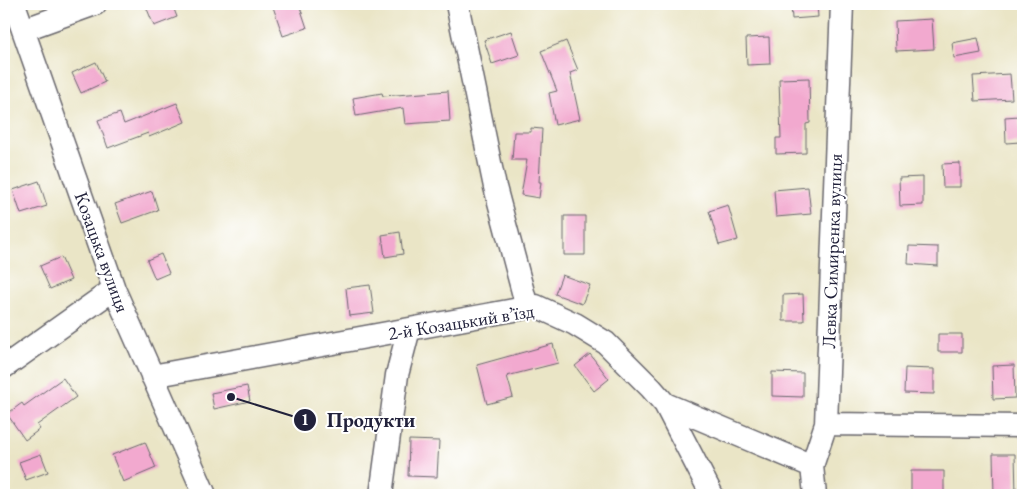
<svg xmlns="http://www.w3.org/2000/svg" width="1027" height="499" viewBox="0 0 1027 499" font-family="'EB Garamond',serif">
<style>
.building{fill:#f2a9cf}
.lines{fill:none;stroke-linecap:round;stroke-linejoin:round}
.minor-casing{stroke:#68666c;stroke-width:25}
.minor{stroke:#fff;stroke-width:22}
.labels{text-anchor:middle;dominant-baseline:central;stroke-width:4;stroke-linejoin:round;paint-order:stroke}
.street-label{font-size:19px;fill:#22223b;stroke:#fff}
.leader{fill:none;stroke:#22223b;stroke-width:2}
.callout-dot{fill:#22223b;stroke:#fff;stroke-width:2}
.mark-label{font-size:15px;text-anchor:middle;font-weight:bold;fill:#fff}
.callout-label{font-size:20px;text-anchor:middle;font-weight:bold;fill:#22223b;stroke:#fff;stroke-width:4;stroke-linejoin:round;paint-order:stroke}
</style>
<rect width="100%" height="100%" fill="#fff"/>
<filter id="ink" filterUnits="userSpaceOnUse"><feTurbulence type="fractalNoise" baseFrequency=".02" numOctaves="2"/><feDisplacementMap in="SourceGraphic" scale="10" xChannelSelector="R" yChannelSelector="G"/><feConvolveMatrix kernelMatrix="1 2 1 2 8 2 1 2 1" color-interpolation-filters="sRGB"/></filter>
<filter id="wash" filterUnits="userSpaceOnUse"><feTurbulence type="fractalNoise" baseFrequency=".0096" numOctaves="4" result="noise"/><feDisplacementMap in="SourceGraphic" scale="20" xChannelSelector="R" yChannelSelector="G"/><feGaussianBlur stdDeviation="1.12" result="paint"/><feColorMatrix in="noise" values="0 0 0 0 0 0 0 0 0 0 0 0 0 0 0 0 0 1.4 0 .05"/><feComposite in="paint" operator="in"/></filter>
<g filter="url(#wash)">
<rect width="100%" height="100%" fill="#eae5c6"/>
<g id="blocks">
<!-- building -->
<path class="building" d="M145,4H172L177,17L154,26Z
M272,4H299L307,28L283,36Z
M791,4H817L818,17L792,19Z
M932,19L934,49L896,51L895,21Z
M511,31L519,55L492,64L484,40Z
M769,37L770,64L747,65L746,38Z
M978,38L981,53L954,58L952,43Z
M566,41L578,70L570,73L580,119L555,125L549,93L557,91L541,51Z
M96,62L105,82L81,93L72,73Z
M1010,74L1012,99L975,101L973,76Z
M809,78L810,123L806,124V153L776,154V138H781L779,79Z
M448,91L450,121L405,124L403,108L356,116L353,98L382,93L383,96Z
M177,103L185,122L149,137L148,133L108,148L98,120L120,113L124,124Z
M1019,116L1020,142L1006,143L1005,117Z
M531,128L542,129L539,182H541L539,198L521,195L527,160H512L514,132H531Z
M960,163V187H943L942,164Z
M923,177V205L900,206L899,178Z
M39,181L47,206L21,214L13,190Z
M808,187L811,214L776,217L774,190Z
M152,191L158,210L122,223L115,204Z
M728,205L738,240L719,245L709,211Z
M564,216H585V255H564Z
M400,232L403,254L385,257L382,235Z
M909,246L938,247V266L908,264Z
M161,254L169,273L155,279L147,260Z
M61,257L71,280L50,289L40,266Z
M562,275L590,285L582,304L555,294Z
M370,285L374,313L349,316L346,288Z
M803,294L804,321H783V295Z
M938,334H962V352H938Z
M553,344L558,363L507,376L513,397L487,404L477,365Z
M590,354L609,379L594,391L575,366Z
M1014,365L1015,398L993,399L992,366Z
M905,368L934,369V394L904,393Z
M772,372L803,373V397L772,396Z
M63,378L76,397L37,425L40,429L25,440L7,414L22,403L24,406Z
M247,386L250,401L214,409L211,393Z
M409,440L439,441L437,477L408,476Z
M145,442L156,468L123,482L112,455Z
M41,454L48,472L26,480L19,462Z
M993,454H1015L1016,495H994Z
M911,471H944V495H911Z"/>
</g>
</g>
<g filter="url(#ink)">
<use href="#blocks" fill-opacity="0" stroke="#68666c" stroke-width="1"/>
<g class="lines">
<!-- minor casing -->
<g class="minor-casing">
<path id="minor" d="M14,4L114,289L205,495
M457,4L495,187L527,307
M23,30L95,4
M4,367L114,289
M152,376L536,306L575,324L606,343L651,388L665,404L712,495
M665,404L812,466
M826,424L1023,426
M381,495L397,375L409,329
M815,495L812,466L826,424L842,4"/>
</g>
<!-- minor -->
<use href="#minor" class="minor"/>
</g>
</g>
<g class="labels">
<!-- street labels -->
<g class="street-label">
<text transform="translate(832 251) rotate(-88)">Левка Симиренка вулиця</text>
<text transform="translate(102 252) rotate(70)">Козацька вулиця</text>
<text transform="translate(461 322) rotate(-9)">2-й Козацький в’їзд</text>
</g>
</g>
<!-- callouts -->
<path class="leader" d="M231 397L305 420"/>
<g class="callout-dot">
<circle cx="231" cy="397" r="5"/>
<circle cx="305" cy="420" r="12"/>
</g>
<g class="mark-label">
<text x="305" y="425">1</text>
</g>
<g class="callout-label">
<text x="371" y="427">Продукти</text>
</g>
<!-- margin -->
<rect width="1027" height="499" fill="none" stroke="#fff" stroke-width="20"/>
</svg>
